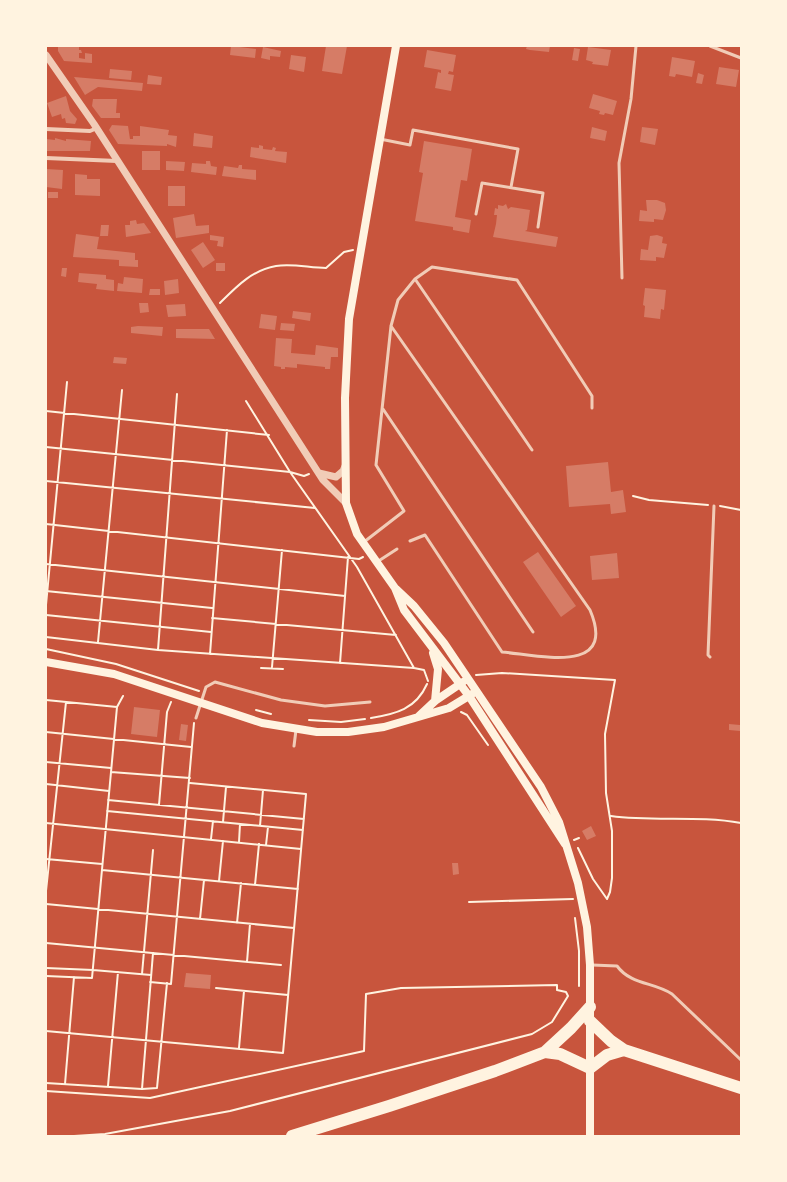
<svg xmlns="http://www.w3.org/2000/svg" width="787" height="1182" viewBox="0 0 787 1182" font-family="'Open Sans',sans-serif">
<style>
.building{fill:#d67c66}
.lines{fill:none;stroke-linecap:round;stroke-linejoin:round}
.path{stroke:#fff3e0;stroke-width:2}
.service{stroke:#f1ccb7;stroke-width:3}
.minor{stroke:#f1ccb7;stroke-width:4}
.tertiary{stroke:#f1ccb7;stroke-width:7}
.secondary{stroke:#fff3e0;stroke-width:8}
.motorway{stroke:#fff3e0;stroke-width:12}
</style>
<rect width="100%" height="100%" fill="#c8553d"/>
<!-- building -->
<path class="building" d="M58,46H79V50H81L82,53H79V58L85,59V53L92,54V63L64,61L58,51Z
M231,46L256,49L255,58L230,55Z
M326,46H347L342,74L322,71Z
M527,46H550L549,52L530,50L526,49Z
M263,47L281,51L280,57L270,56V60L261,58Z
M588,47L611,50L608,66L592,64L593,62L586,60Z
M574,48L580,49L578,61L572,60Z
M427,50L456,55L453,72L449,71L448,74L454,75L451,91L435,88L438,72L441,73V70L424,67Z
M291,55L306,57L304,72L289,69Z
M672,57L695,61L692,77L676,74L675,77L669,76Z
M719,67L739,70L736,87L716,84Z
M110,69L132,71L131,80L109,78Z
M698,73L704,75L702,84L696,83Z
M148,75L162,77L161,85L147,84Z
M74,77L143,83L142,91L98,87L85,95Z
M593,94L617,101L613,115L605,113L604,115L599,114L600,111L589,108Z
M66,96L70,111L77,119L75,124L66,123L65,118L62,119L61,114L52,117L47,103Z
M93,99H117L116,113H120V118H101L92,106Z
M112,125L128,126L130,139H133V136H140V126L169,130L168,135L177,136L176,147L167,144V146L118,144L109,130Z
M592,127L607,131L605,141L590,138Z
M642,127L658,129L655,145L640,142Z
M194,133L213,136L212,148L193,146Z
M55,138L66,141V139L91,141L90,151H46V139L55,140Z
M424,141L472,149L467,181L461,180L455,217L471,220L469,233L453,230V227L415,221L423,173L419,172Z
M259,145L263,146V149L272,150L273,147L276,148L275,151L287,152L286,163L250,157L251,147L259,148Z
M142,151H160V170H142Z
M166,161L185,162L184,171L166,170Z
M206,161H210L211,166L217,167L216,175L191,172L192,163L206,164Z
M239,165H242V169L256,170V180L222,176L224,166L238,168Z
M46,169L63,170L62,189L46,187Z
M75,174L87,175V179H100V196L75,195Z
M168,186H185V206H168Z
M48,192H58V198H48Z
M646,200H657L665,203L666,210L663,220L654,219V222L639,221L640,210L647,211Z
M506,204L508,209L511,207L530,210L527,230L525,231L558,237L556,247L493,237L496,224L497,215H494L495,208L498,209V205L503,206Z
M194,214L196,226L209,225V233L176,238L173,218Z
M136,220L137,224L144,223L151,233L126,237L125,225H130V221Z
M101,225H109L108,236H100Z
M76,234L99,237L97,249L135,253V260H138V267L119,266V260L73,257Z
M210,235L224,237L223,247L217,246L218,241L210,240Z
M657,235L663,237L662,243L667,244L664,258L656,257V261L640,260L641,249L648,250L650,236Z
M203,242L215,260L203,268L191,250Z
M216,263H225V271H216Z
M62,268H67L66,277L61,276Z
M79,273L106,275V279L114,280V291L96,289L97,284L78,282Z
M124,277L143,279L142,293L117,291L118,283L123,284Z
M178,279L179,293L165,295L164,281Z
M645,288L666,290L664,310L661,309L660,319L644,317L645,306L643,305Z
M150,289H160V295H149Z
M139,303H148L149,312L140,313Z
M185,304L186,316L168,317L166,305Z
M293,311L311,313L310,321L292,318Z
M261,314L277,316L275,330L259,328Z
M281,323L295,324L294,331L280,330Z
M138,326L163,327L162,336L131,333V327Z
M176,329H209L215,339L176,338Z
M276,338L292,339L291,353L315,355L316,345L338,348V357H331L330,369H325V367L297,364V368L285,367V369H281V367L274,366Z
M114,357L127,358L126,364L113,363Z
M608,462L611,492L623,490L626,512L611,514L610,504L569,507L566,466Z
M538,552L576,606L561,617L523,562Z
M617,553L619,578L592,580L590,556Z
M134,707L160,710L157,737L131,734Z
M181,724L188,725L186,741L179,740Z
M729,724L740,725V731L729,730Z
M591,826L596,836L587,840L582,831Z
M452,863H458L459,874L453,875Z
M186,973L211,975L210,989L184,987Z"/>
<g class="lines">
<!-- path -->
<path class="path" d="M220,303C236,287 252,270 276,266C292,263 310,268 326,268L344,252L353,250
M246,401L290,472L357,567L414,668
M46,411L269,435
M46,447L290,472L304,476L309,474
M46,481L315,508
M633,496L649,500L708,505
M720,506L741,510
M46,524L359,559L363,557
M46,564L345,596
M46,591L212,608
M46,605L67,382
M46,615L211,632
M212,618L396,635
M46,637L158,650L414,668L424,670L428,681
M98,642L122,390
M46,649L116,664L199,691
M158,650L177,394
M210,654L227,430
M340,663L348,557
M272,667L282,550
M261,668L283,669
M476,675L502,673L615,680L605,734L606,793L612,831V878L610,892L607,899L593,879L578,848
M46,700L117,707
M256,710L271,714
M461,712L467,715L488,745
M371,718C396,714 416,709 427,684
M309,720L341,722L365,719
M46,732L191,747
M46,762L111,768
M111,772L190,778
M46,784L109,791
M108,800L304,819
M159,805L167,712L171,702
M107,811L303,830
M611,816C654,822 698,815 741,823
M223,822L226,787
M46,823L301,849
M260,826L263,790
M211,839L213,821
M574,840L579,838
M239,842L240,824
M266,845L268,827
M46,859L102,864
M102,870L298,889
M219,881L223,841
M255,885L259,844
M46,891L66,702
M469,902L573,899
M46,904L294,928
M575,918L579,951V986
M200,919L204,880
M237,923L241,883
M46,943L281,965
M247,962L250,924
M46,968L93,970L151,975
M142,974L153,850
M46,976L92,978L117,707L123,696
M150,982L171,984L194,723
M216,988L288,995
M46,1031L283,1053L306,794L190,783
M239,1048L244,991
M46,1083L142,1089L157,1088L167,983
M65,1084L74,977
M108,1086L118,972
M142,1089L153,953
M46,1091L150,1098L364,1051L366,994L401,988L557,985V990L566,992L568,996L552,1022L532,1034L230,1111L105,1134L74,1136"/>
<!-- service -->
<path class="service" d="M710,46L741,58
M380,139L410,145L413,130L518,149L511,187
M476,214L482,183L543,193L538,227
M622,278L619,163L631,99L636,46
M415,279L532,450
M391,326L590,610C618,676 538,655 502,652L425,535L410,541
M383,409L533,632
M364,542L404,511L376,465L391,326L398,300L415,279L432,267L517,280L592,396V408
M377,562L397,549
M710,657L708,655L714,506
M196,718L206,687L215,682L281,700L325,706L370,702
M294,746L296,730
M592,965L617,966C631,985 654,982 672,994L741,1060"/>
<!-- minor -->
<path class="minor" d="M46,129L90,131L97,128
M46,158L117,161"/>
<!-- tertiary -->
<path class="tertiary" d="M46,55L94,124L323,480L346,503
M319,473L336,477L343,471L345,466"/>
<!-- secondary -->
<path class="secondary" d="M396,46L349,319L345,398L346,503L357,534L395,588L404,610L469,696L565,844
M396,589L414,606L444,643L541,787L559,822L578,883L587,927L590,965V1136
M433,653L438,669L435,701
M46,662L114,674L262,723L317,732H348L384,727L449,708L472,694
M419,716L435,701L463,682"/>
<!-- motorway -->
<path class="motorway" d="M590,1021L611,1041L624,1050L741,1088
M545,1052L560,1054L590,1068L607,1055L624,1050
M292,1136L389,1106L495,1071L545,1052L571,1028L590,1007"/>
</g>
<!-- border -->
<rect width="787" height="1182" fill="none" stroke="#fff3e0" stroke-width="94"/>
</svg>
